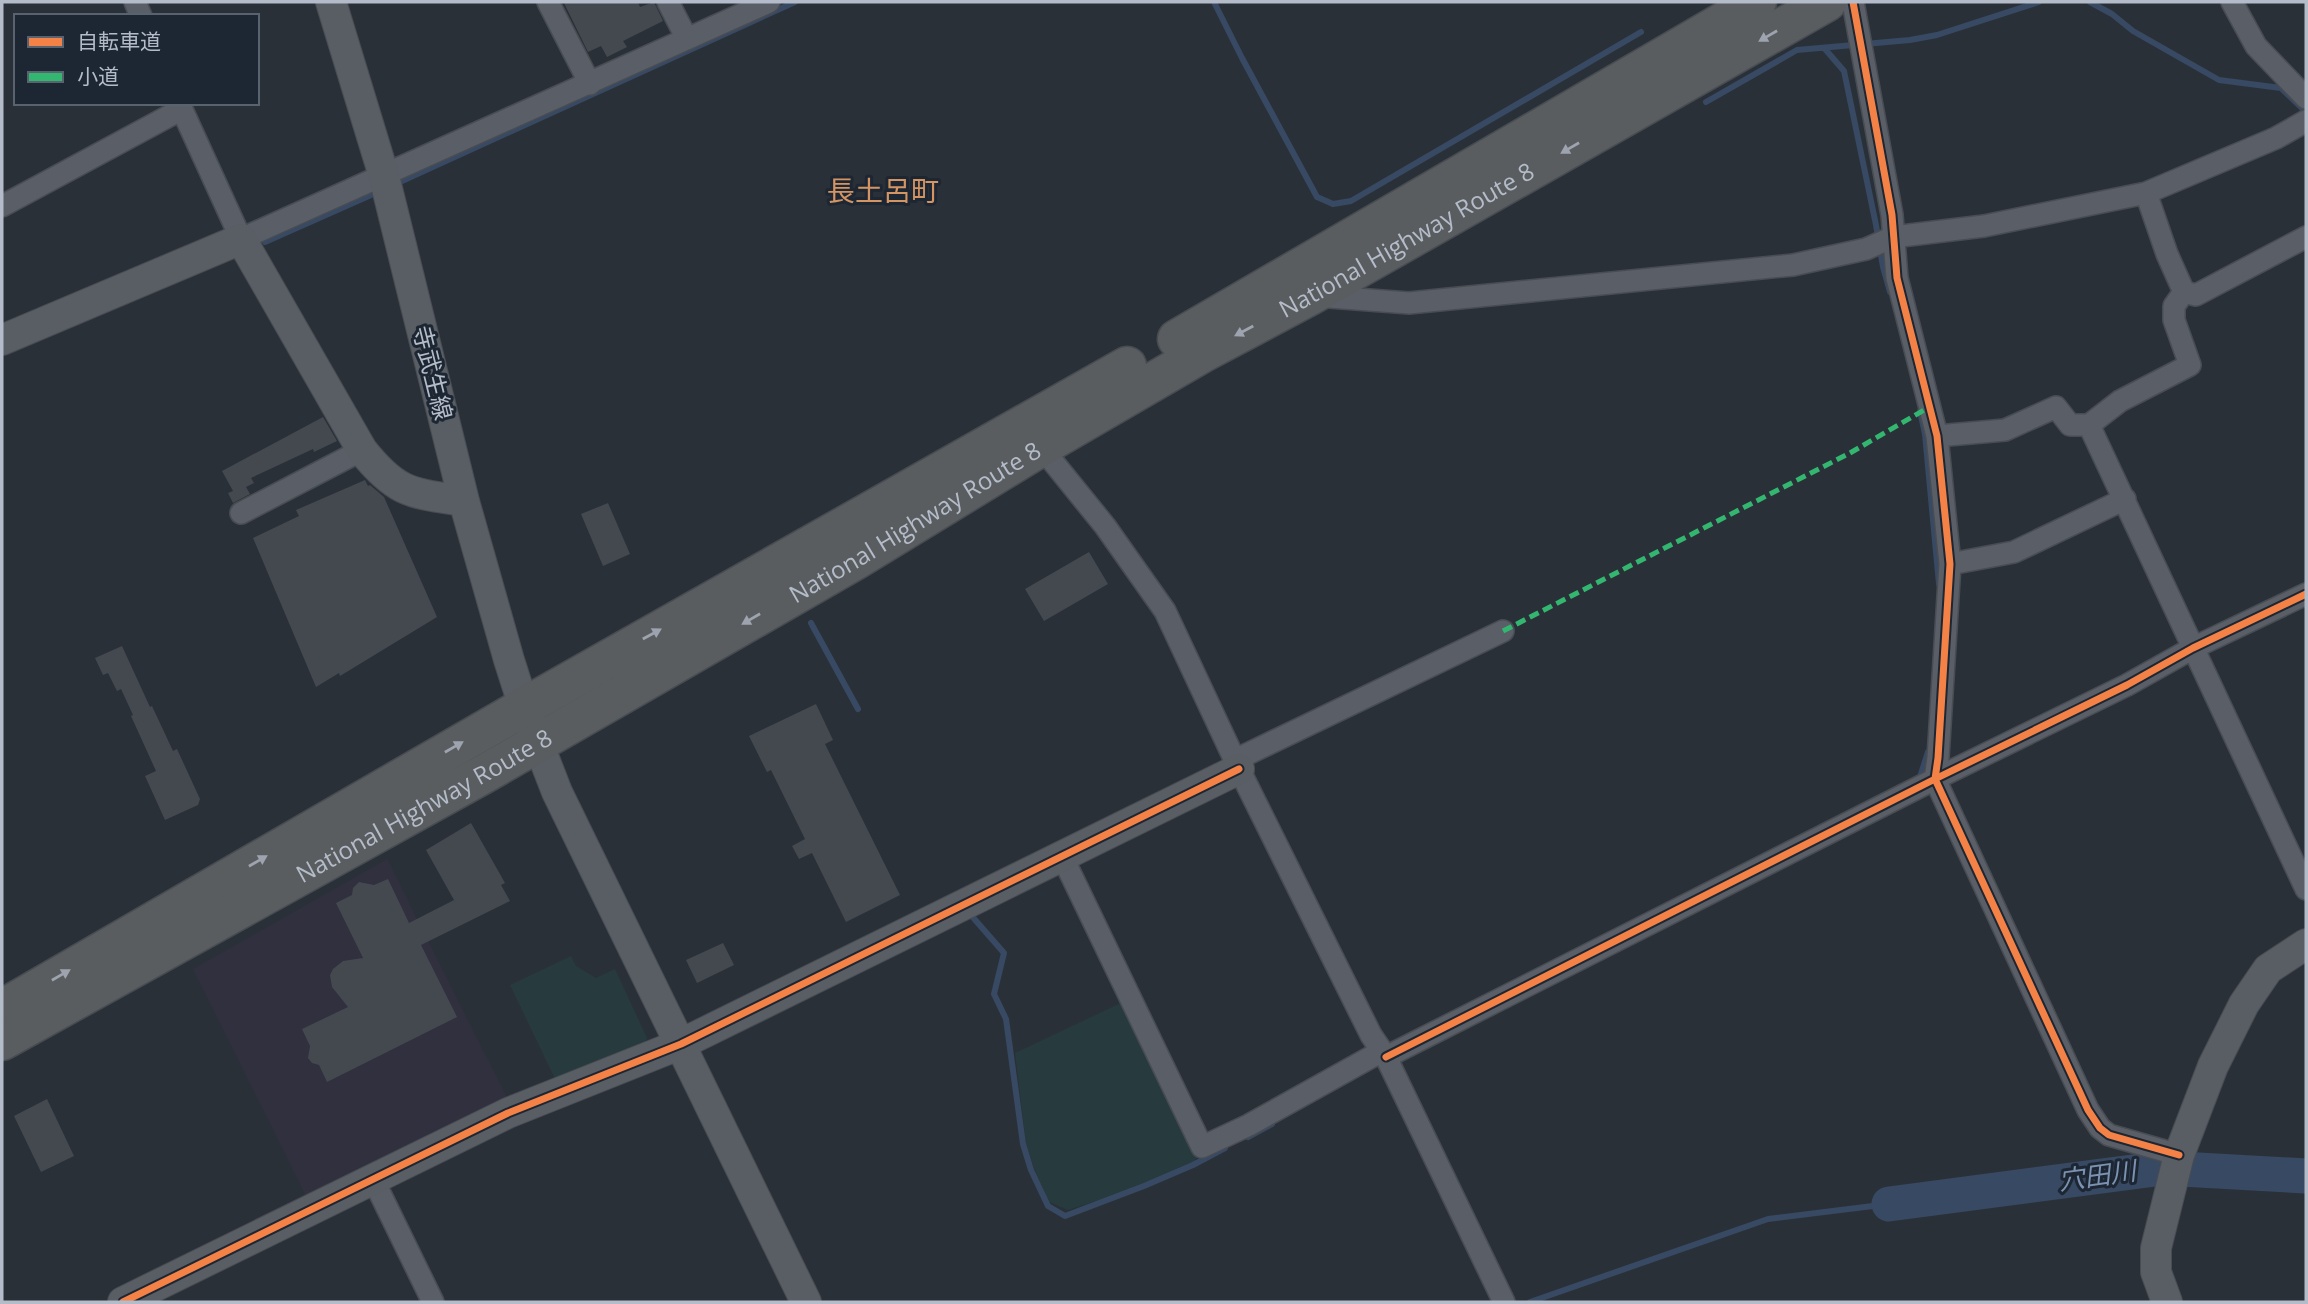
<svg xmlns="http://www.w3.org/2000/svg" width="2308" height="1304" font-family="'Open Sans','Noto Sans JP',sans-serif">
<rect width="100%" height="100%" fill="#2a3038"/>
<path fill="#31303e" d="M387 859 508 1100 307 1198 193 969Z"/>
<path fill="#273a3e" d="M571 956 576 966 596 978 615 969 647 1038 645 1044 556 1081 510 985Z
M1125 1001 1198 1157 1192 1163 1128 1191 1068 1210 1049 1202 1034 1168 1026 1144 1015 1053Z"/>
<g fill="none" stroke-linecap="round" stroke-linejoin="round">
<path stroke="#384963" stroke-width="6" d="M1214 2 1242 58 1317 197 1333 204 1351 201 1641 32
M2090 2 2112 14 2133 31 2219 80 2281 88 2306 112
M1825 49 1844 71 1876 225 1883 267 1890 292
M1706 102 1797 50 1910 40 1937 35 2039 2
M402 181 795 2
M265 242 371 195
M1920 411 1925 434 1939 584
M811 623 858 709
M1916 779 1920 777 1928 752
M970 914 1004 953 994 994 1006 1019 1023 1144 1031 1170 1048 1206 1065 1216 1144 1186 1193 1165 1225 1148
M1248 1137 1272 1124
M1530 1302 1768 1219 1889 1204"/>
<path stroke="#384963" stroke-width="35" d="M1889 1204 2163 1168 2306 1176"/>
</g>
<path fill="#444950" d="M567 2H638L640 7 654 2 663 21 623 41 627 47 607 57 601 46 588 52 564 3Z
M323 417 337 441 314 452 313 449 251 478 254 483 246 487 250 494 233 503 228 493 233 491 222 471Z
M365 480 368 486 370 485 384 497 437 617 340 676 339 673 316 687 253 538 299 516 296 510Z
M608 503 630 554 603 566 581 514Z
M1089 552 1108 584 1044 621 1025 589Z
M122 646 150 707 152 706 173 751 177 749 200 799 198 805 165 820 145 776 156 771 131 716 133 715 121 689 117 691 108 673 103 675 95 658Z
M816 704 833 740 825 744 900 895 846 922 812 853 799 859 792 846 805 839 771 770 767 772 749 736Z
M471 823 505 883 501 885 510 901 421 945 457 1017 327 1082 319 1065 312 1063 308 1058 310 1046 302 1029 348 1007 332 987 330 975 333 969 343 961 363 958 336 903 352 895 353 888 359 882 374 885 388 879 409 923 454 900 426 850Z
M723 943 734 965 697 983 686 960Z
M47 1099 74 1156 41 1172 14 1116Z"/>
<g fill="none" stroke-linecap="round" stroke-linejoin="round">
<defs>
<path id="street" d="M135 2 141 16
M548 2 590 84
M668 2 687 39
M1853 2 1892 215 1897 278 1937 436 1950 564 1938 758 1935 779 2088 1110 2100 1128 2109 1135 2179 1155
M2232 2 2256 46 2306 98
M179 103 241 239 769 2
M2146 193 2167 254 2184 292 2196 295 2306 237
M2 206 182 109
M1316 296 1409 303 1793 265 1866 249 1893 237 1984 226 2146 193 2276 138 2306 121
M2089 425 2306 889
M1937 436 2005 430 2056 407 2070 425H2089L2120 401 2190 365 2174 320V306L2184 292
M1041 447 1105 526 1165 611 1239 769 1371 1035 1386 1057 1504 1302
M241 513 362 450
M1950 564 2014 552 2125 499
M1235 760 1503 631
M1062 856 1202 1147 1249 1125 1382 1051
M1386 1057 1935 779 2127 685 2193 648 2306 594
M373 1179 433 1302"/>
<path id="secondary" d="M331 2 384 176 464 501 509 660 524 707 557 792 806 1302
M2 340 241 239 362 450C397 494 411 493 464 501
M123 1302 508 1113 681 1044 1239 769
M2167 1302 2156 1272V1248L2179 1155 2213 1066 2244 1004 2268 969 2306 944"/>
<g id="highway">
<path d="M1177 339 1757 2"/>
<path d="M2 1009 524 707 1127 366"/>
<path id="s1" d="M2 1041 484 774 856 560 1041 447 1201 354 1310 296 1827 2"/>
</g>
</defs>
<use href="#street" stroke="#484c53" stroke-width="24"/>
<use href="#secondary" stroke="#484c53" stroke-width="32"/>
<use href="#highway" stroke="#474c53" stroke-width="41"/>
<use href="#street" stroke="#5a5e66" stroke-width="21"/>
<use href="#secondary" stroke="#595d64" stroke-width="30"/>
<use href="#highway" stroke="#5a5d60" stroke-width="38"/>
<path stroke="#33b770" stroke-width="5" stroke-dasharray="10 5" stroke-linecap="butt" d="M1503 631 1850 453 1931 406"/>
<defs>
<path id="cycleway" d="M1853 2 1892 215 1897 278 1937 436 1950 564 1938 758 1935 779 2088 1110 2100 1128 2109 1135 2179 1155
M1386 1057 1935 779 2127 685 2193 648 2306 594
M123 1302 508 1113 681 1044 1239 769"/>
</defs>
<use href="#cycleway" stroke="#1d2633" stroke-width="11"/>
<use href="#cycleway" stroke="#f48246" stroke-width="7"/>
</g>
<defs><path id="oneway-solid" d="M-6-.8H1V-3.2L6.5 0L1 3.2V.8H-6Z" transform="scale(1.75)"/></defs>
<g fill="#9ea4af">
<use href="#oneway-solid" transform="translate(1768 36) rotate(150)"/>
<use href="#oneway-solid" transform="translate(1570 148) rotate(150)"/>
<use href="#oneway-solid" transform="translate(1244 331) rotate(152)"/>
<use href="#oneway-solid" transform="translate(751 619) rotate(150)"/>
<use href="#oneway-solid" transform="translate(652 634) rotate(-29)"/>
<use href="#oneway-solid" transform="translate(454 747) rotate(-30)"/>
<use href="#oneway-solid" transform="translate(258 861) rotate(-30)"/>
<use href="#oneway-solid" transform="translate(61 975) rotate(-30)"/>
</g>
<g text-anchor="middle" stroke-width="6" stroke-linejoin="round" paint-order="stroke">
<g font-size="24" fill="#b4bcc9" stroke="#1d2633">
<text dy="8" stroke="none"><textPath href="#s1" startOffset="1617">National Highway Route 8</textPath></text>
<text transform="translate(432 373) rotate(76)" y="8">寺武生線</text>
<text dy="8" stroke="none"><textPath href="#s1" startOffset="1050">National Highway Route 8</textPath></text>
<text dy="8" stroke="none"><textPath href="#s1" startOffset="483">National Highway Route 8</textPath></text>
</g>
<g font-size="26" font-style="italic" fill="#7c92b1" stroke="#1d2633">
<text transform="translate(2097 1176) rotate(-8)" y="9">穴田川</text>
</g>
<g font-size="28" fill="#d59563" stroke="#1d2633">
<text x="883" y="201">長土呂町</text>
</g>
</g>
<rect width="2308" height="1304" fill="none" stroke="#b4bcc9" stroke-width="7"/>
<rect x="14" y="14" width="245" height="91" fill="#1d2633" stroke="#59626f" stroke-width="2"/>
<rect x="28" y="37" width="35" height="10" fill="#f48246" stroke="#59626f" stroke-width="2"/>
<text x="77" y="49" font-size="21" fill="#b4bcc9">自転車道</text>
<rect x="28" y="72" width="35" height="10" fill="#33b770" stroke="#59626f" stroke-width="2"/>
<text x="77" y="84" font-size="21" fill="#b4bcc9">小道</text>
</svg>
